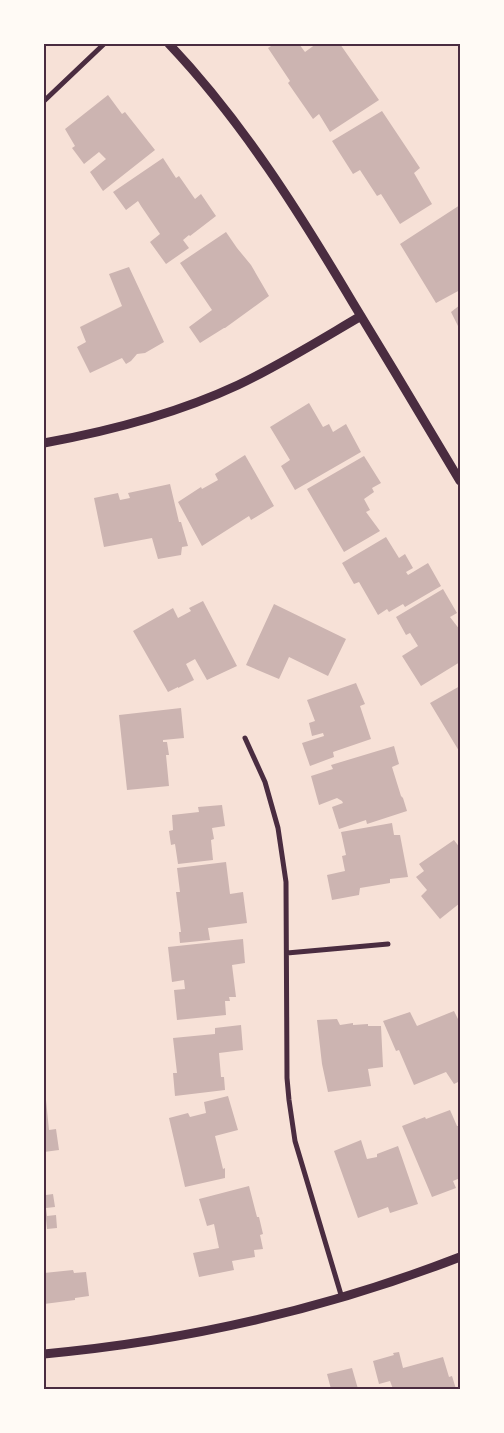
<svg xmlns="http://www.w3.org/2000/svg" width="504" height="1433" font-family="'DM Sans',sans-serif">
<rect width="100%" height="100%" fill="#f7e1d7"/>
<path fill="#ccb4b1" d="M274 44H299L305 52 316 44H340L379 100 330 132 319 114 313 119 288 83 290 81 268 48Z
M108 95 122 114 125 112 155 150 103 191 90 172 106 159 99 152 84 164 72 148 75 146 65 129Z
M382 111 420 168 414 173 432 204 400 224 381 194 377 196 360 170 353 174 332 141Z
M163 158 176 178 179 176 195 199 201 194 216 216 190 236 189 235 183 240 189 248 166 264 150 242 160 234 141 206 138 201 126 210 113 192Z
M460 205V290L436 303 400 244Z
M226 232 237 248 251 265 269 296 225 328H224L200 343 189 327 212 310 180 263Z
M129 267 164 342 145 353 137 354 131 361 126 364 122 358 90 373 77 347 86 342 80 327 122 306 109 274Z
M460 305V330L451 312Z
M309 403 323 427 329 424 333 432 346 424 361 452 295 490 281 466 290 460 270 427Z
M245 455 274 506 251 520 249 516 202 546 178 502 201 487 202 489 218 480 215 474Z
M364 456 381 483 372 488 374 492 364 499 370 510 366 512 380 531 344 552 307 489Z
M170 484 179 522H181L188 546 182 547 181 555 158 559 152 538 104 547 94 498 118 493 120 500 130 498 128 493Z
M386 537 399 558 405 554 413 568 406 572 408 575 428 563 441 586 405 607 403 604 389 612 387 609 378 615 359 582 354 584 342 563Z
M443 589 457 613 450 617 460 630V662L421 686 402 656 418 646 410 633 406 635 396 617Z
M203 601 237 666 207 680 195 659 186 664 194 680 178 688V687L168 692 133 631 173 608 178 618 191 611 189 608Z
M274 604 346 639 328 676 289 657 279 679 246 665Z
M356 683 365 704 360 706 371 739 333 752 334 757 310 766 302 743 324 736 323 733 312 736 309 723 315 721 307 700Z
M460 686V750L459 751 430 703Z
M181 708 184 738 163 740V742H167L169 755H166L169 786 127 790 119 715Z
M394 746 399 764 392 767 401 796 403 798 407 811 367 824 366 820 339 829 332 807 343 803 342 801 337 798 319 805 311 776 333 769 331 765Z
M222 805 225 826 212 828 214 839 211 840 213 860 178 864 175 844 171 845 169 831 173 830 172 815 199 812 198 807Z
M392 823 394 835H400L408 877 390 879V883L360 888 359 895 332 900 327 875 345 871 342 856 346 855 341 832Z
M454 840 460 848V903L440 919 421 896 427 890 416 877 424 871 419 864Z
M226 862 230 894 243 892 247 923 208 928 210 940 180 943 179 932H181L176 892H180L177 868Z
M243 939 245 963 232 965 236 997H229L230 1001H225L226 1015 177 1020 174 990 185 989 184 980 172 982 168 947Z
M454 1011 460 1023V1081L454 1084 446 1072 414 1085 399 1050 396 1051 383 1021 410 1012 417 1026Z
M337 1019 340 1025 353 1023V1025L368 1024V1026H381L383 1067 368 1069 371 1086 328 1092 322 1064 317 1020Z
M241 1025 243 1050 219 1053 221 1077H224L225 1090 175 1096 173 1073H177L173 1038 215 1034V1028Z
M228 1096 238 1130 215 1136 223 1169 225 1168V1178L185 1187 169 1118 188 1113 190 1117 206 1113 204 1102Z
M44 1100H46L49 1130 56 1129 59 1150 44 1152Z
M450 1110 457 1126H460V1178L453 1181 456 1188 432 1197 402 1126 425 1117 426 1119Z
M361 1140 367 1159 377 1157V1154L398 1146 418 1204 390 1213 388 1207 358 1218 334 1151Z
M44 1186H45L46 1195 53 1194 55 1207 46 1208 47 1216 56 1215 57 1228 47 1229 46 1219 44 1220Z
M249 1186 257 1217H259L263 1234 260 1235 263 1249 254 1250 255 1257 232 1261 234 1270 199 1277 193 1253 219 1248 214 1224 207 1226 199 1199Z
M73 1270 74 1273 86 1272 89 1296 75 1298V1300L44 1304V1273Z
M399 1352 403 1368 443 1357 449 1377 452 1376 456 1389H393L390 1381 379 1384 373 1361 394 1355 393 1353Z
M352 1368 358 1389H331L327 1374Z"/>
<g fill="none" stroke-linecap="round" stroke-linejoin="round">
<path stroke="#4a2c40" stroke-width="5" d="M44 101 104 44
M245 738 265 782 278 828 286 882 287 1078 289 1100 295 1141 342 1298
M287 953 388 944"/>
<path stroke="#4a2c40" stroke-width="9" d="M169 44C242 121 299 212 353 303 389 362 425 422 460 481
M44 443C110 431 176 414 238 385 280 365 320 340 361 316
M44 1354C187 1341 326 1309 460 1257"/>
</g>
<rect width="504" height="1433" fill="none" stroke="#fffaf5" stroke-width="90"/>
<rect x="45" y="45" width="414" height="1343" fill="none" stroke="#4a2c40" stroke-width="2"/>
</svg>
